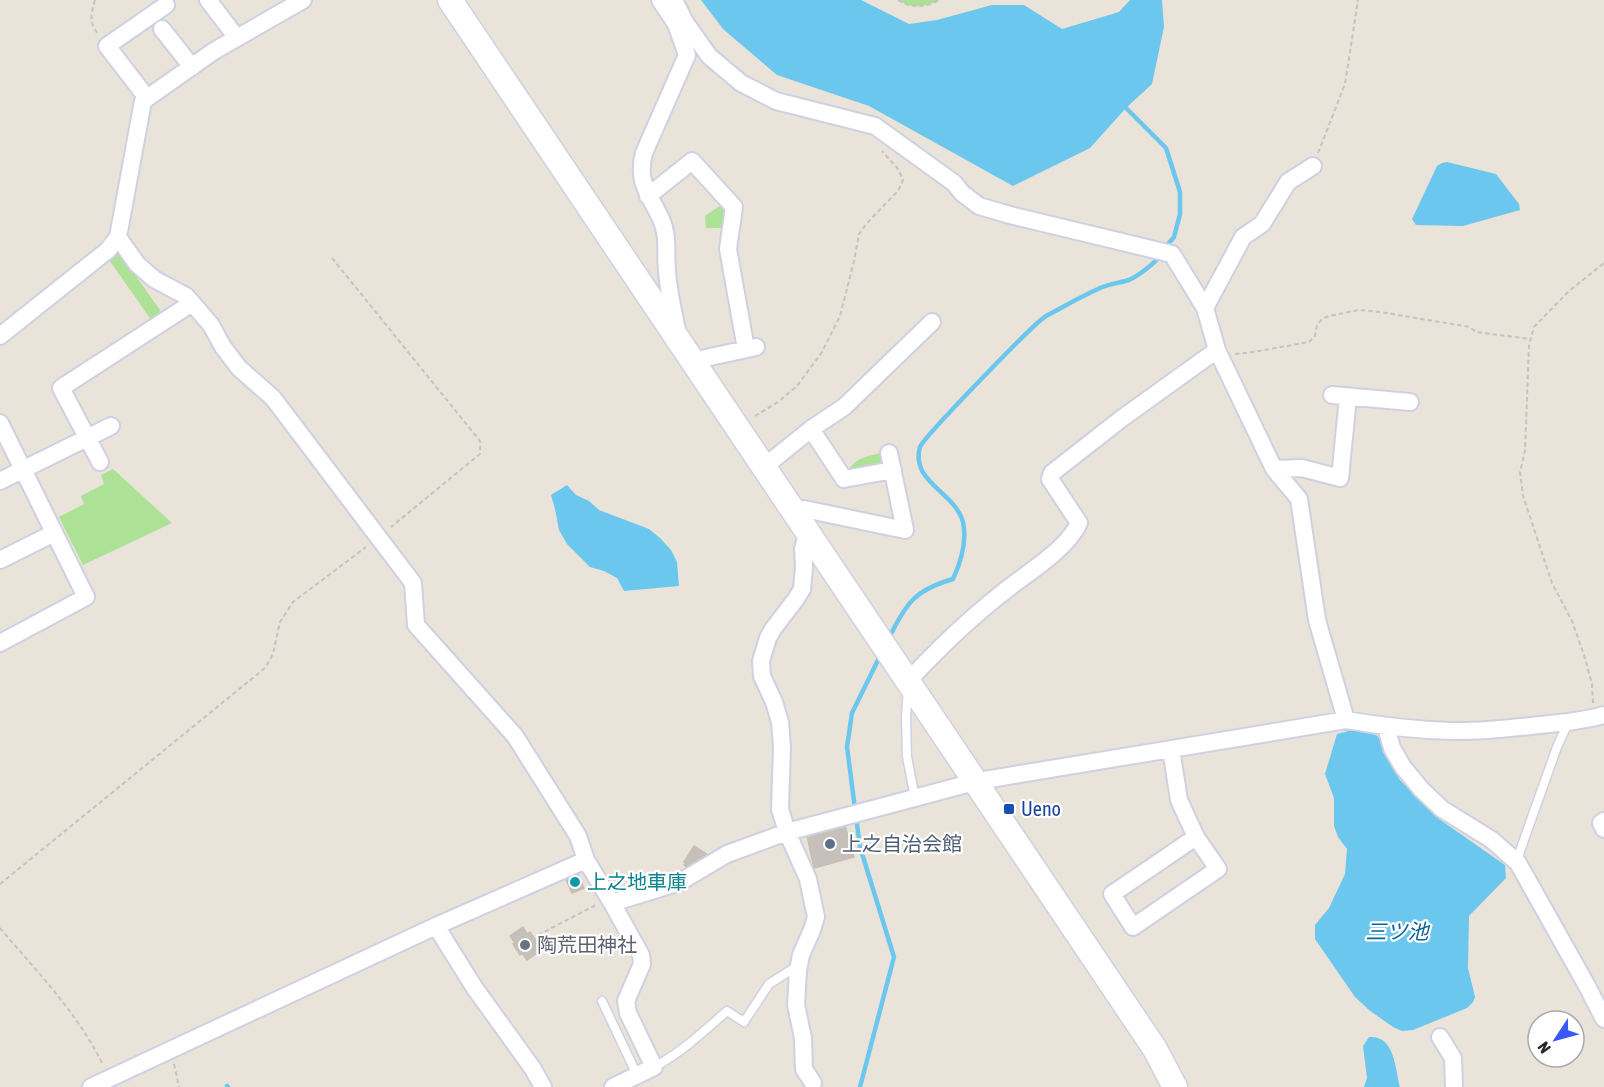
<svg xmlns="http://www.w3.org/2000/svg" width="1604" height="1087" font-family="'Asap Condensed','Noto Sans JP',sans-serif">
<rect width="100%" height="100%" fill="#eae3d9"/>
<path fill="#ade195" d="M898 0H940C925 7 912 9 898 0Z
M721 205 727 213 725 228H706L705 216Z
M113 251H118L160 310 159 316 152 321 107 257Z
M881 453 882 461 878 466 848 470C858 457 865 457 881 453Z
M113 469 172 523 83 565 59 517 84 504 81 496 104 484 101 475Z"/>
<path fill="#6bc7ed" d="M701 0H861L909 24 937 20 992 5H1024L1062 29 1119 12 1130 0H1162L1164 27 1152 84 1126 108 1090 148 1013 186 869 106 777 75 723 29Z
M1447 162 1496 174 1519 204 1520 210 1463 226 1416 225 1412 219 1437 166 1442 163Z
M567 485 576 495 589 501 599 510 649 529 660 538 671 550 677 562 679 586 624 591 617 578 604 571 590 567 567 544 559 530 555 509 551 495Z
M1352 730 1376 735 1384 742 1399 779 1439 819 1505 865 1506 878 1469 916 1468 968 1475 997 1473 1002 1467 1008 1413 1030 1402 1031 1393 1027 1369 1010 1355 997 1315 939V925L1329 908 1345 874 1347 849 1338 837 1334 826V798L1325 774 1337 734Z
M1369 1037C1395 1035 1395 1068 1400 1087H1364L1367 1078 1363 1046Z"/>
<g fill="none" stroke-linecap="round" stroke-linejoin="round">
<path stroke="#6bc7ed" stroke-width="4.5" d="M1126 108 1166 148 1180 192V214L1174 237 1165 248
M889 638C906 603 915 590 953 579 961 562 967 541 963 522 955 492 910 482 920 447 923 438 1034 323 1046 316 1063 307 1080 297 1098 289 1108 284 1119 283 1129 280 1138 276 1155 263 1161 255
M227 1086 228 1087
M860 1087 894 957 860 847 847 747 852 713 881 654"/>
</g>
<path fill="#c5c0b9" stroke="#c5bfb3" stroke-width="1.5" d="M845 826 854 857 814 868 807 836Z
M694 846 708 855 703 862 699 860 694 868 691 870 684 865 686 863 684 862Z
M577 872 584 888 572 893 565 877Z
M523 927 527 934 530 932 537 942 535 944 540 951 527 960 522 953 520 955 513 944 515 943 510 936Z"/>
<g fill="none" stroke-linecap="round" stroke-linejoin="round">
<defs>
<path id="lane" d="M908 688 906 716 907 757 915 798
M1518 863 1520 851 1557 747 1568 723
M602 1001 637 1075
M654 1067C681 1053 704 1031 727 1011L744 1022 769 984 799 965"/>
<path id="street" d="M208 0 237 38
M660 0 676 24 687 55 644 153C636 182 650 195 661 219 669 236 665 252 667 270 668 290 673 310 677 330
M675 2 685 22 709 56 741 83 776 101 875 126 954 183 962 193 979 206 1010 215 1172 254 1205 308 1217 350 1274 469 1299 499 1317 620 1346 720
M162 29 192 67
M147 98 107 46 166 5
M648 196 692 161 734 207 728 249 746 349
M118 237 143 101 214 51 303 0
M1205 308 1243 237 1262 224 1288 182 1313 166
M0 336 108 250 118 237 137 264 154 279 186 296 211 325 223 347 239 368 273 398 413 583 416 625 515 736 578 836 586 860
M692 361 756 347
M1332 395 1410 402
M0 423 86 597 0 643
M811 429 844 479 893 470
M100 462 61 388 192 303
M764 467 811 429 844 407 932 322
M1274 469 1302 468 1340 478 1348 397
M0 481 111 426
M797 514 804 509 905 530 889 453
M808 530 803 549 804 567 802 589 796 599 773 629 768 638 761 661 762 676 774 702 780 722 782 747 780 809 787 832 808 879 816 917 812 930 801 955 798 970 796 1005 803 1038 804 1069 813 1083
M0 560 54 533
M909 680C938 649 968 620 1001 594 1025 574 1066 551 1079 523L1050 479 1052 473 1121 419 1217 350
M1386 727 1392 748 1403 767 1421 789 1442 809 1492 840 1518 863 1587 986 1604 1019
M1171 749 1179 800 1196 837 1218 869 1133 927 1112 894 1196 837
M1604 821 1601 823 1604 829
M612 903 641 955 642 964 626 1001 628 1013 654 1067 613 1087
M436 926 474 987 533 1069 543 1087
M1440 1037 1453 1058 1454 1087
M91 1087 436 926 586 860 612 903 680 882 727 854 787 832 978 781 1346 720C1381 726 1416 730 1452 731 1481 732 1511 728 1540 725 1561 723 1583 721 1604 715"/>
<path id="secondary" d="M450 0C685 350 923 698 1155 1049L1175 1087"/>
</defs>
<use href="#lane" stroke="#ced1e1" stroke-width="11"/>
<use href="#street" stroke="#ced1e1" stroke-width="20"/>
<use href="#secondary" stroke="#ced1e1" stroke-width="27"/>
<path stroke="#c3c3c3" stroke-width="2" stroke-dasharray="4.5 3" stroke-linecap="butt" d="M95 0C91 13 89 23 98 34
M898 0C912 9 925 7 940 0
M1318 153 1345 84 1358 0
M332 258 480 441V454L391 527
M1235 354 1253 352 1309 342 1315 336 1317 325 1322 319 1329 316 1359 310 1380 312 1470 327 1476 332 1530 339
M755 416 778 402 797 386 822 352 840 316 854 261 859 234 867 223 898 191 903 180 898 169 882 151
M1593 703 1592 684 1584 655 1572 621 1552 583 1523 496 1520 472 1525 451 1529 345 1534 327 1568 292 1604 263
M0 884 265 668 273 654 280 622 293 602 366 547
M0 928C37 972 78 1013 103 1065
M538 935 596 905
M174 1064 179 1087"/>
<use href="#lane" stroke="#fff" stroke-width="8"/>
<use href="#street" stroke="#fff" stroke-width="16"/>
<use href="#secondary" stroke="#fff" stroke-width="24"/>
</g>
<rect fill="#1a4fb4" stroke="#fff" stroke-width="2" x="1003" y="803" width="12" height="12" rx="3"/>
<circle fill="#5c6f8a" stroke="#fff" stroke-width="2" cx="830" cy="844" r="6"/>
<circle fill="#0f9aa8" stroke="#fff" stroke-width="2" cx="575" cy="882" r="6"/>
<circle fill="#6b7280" stroke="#fff" stroke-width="2" cx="525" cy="945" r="6"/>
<g text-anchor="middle" stroke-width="4.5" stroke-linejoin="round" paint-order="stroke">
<g font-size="20" fill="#164399" stroke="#fff" text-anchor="start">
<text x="1021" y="816">Ueno</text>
</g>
<g font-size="20" fill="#4e5e75" stroke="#fff" text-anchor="start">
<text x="842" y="851">上之自治会館</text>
</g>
<g font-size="20" fill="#0d838f" stroke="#fff" text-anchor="start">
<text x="587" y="889">上之地車庫</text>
</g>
<g font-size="20" fill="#5b616d" stroke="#fff" text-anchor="start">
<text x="537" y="952">陶荒田神社</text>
</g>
<g font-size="21" font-style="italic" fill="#0e6395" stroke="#fff">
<text x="1397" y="939">三ツ池</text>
</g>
</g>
<g transform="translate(1556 1039) rotate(234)"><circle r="28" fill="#ffffff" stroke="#a9a9a9" stroke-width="1.5"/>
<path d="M0-4.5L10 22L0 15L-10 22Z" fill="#3858f7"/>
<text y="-9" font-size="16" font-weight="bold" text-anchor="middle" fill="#272727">N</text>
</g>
</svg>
